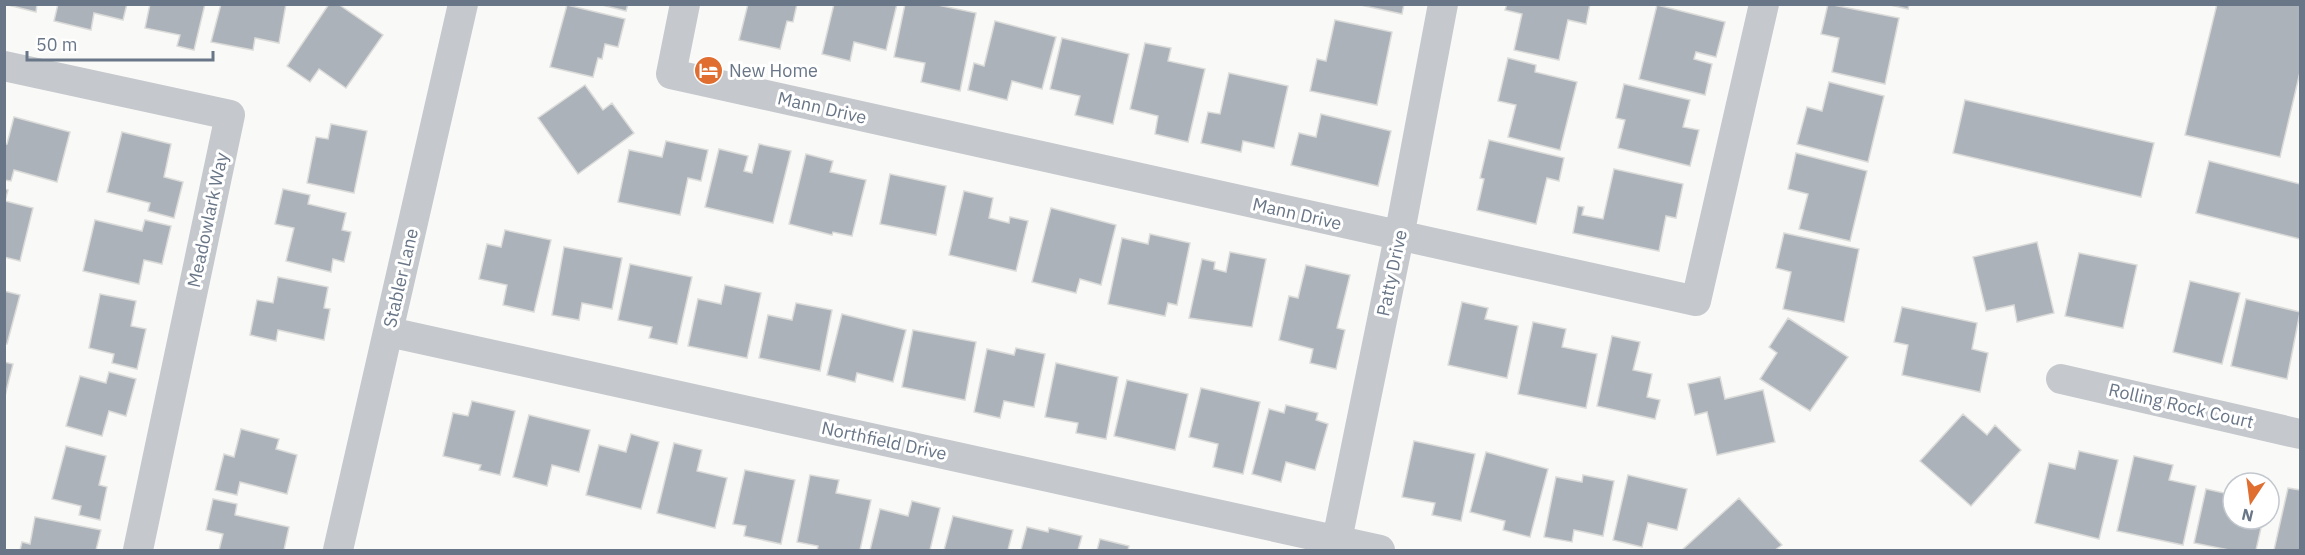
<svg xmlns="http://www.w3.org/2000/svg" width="2305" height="555" font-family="'IBM Plex Sans',sans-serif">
<rect width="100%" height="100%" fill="#f9f9f7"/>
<path fill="#acb2b9" stroke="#dbdbd9" stroke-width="1.5" d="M4 4H37L36 12Z
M58 4H127L123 20 94 13 91 30 54 21Z
M150 4H205L194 50 177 46 180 35 145 28Z
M221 4H286L279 43 255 38 253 50 211 42Z
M329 4H338L383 35 346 88 319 69 310 82 287 66Z
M598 4H628L626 11Z
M748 4H797L793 22 787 21 780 49 739 40Z
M834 4H897L886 50 854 42 850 61 822 54Z
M905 4H933L976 13 960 91 921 82 925 63 894 57Z
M1356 4H1404L1402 14Z
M1507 4H1590L1586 24 1568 20 1559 60 1514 50 1522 14 1505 10Z
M1828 4 1899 18 1885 84 1832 72 1839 38 1821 34Z
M1886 4H1909L1908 9Z
M2217 4H2300V72L2280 157 2185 135Z
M567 5 625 19 618 47 605 44 602 59 598 58 593 77 550 67Z
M1657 5 1725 22 1716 57 1696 52 1694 59 1712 64 1705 95 1639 79Z
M1335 20 1392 32 1377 105 1310 91 1317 59 1326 61Z
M995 21 1056 37 1042 89 1012 81 1007 100 968 90 974 63 984 66Z
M1062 38 1129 54 1113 124 1075 115 1080 96 1050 89Z
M1145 43 1171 48 1168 61 1205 69 1188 142 1155 134 1158 116 1130 109Z
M1508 58 1536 65 1535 72 1577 82 1560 150 1508 137 1516 105 1498 101Z
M1229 73 1288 86 1274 148 1243 141 1241 152 1201 143 1208 112 1220 114Z
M1829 82 1884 96 1868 162 1797 144 1807 107 1822 111Z
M1624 84 1690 100 1683 127 1699 130 1690 166 1618 148 1625 120 1616 118Z
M585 85 603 110 612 103 634 133 578 174 538 118Z
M1965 100 2154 143 2141 197 1953 153Z
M1321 114 1391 131 1378 186 1291 165 1299 133 1316 137Z
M14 117 70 132 57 182 14 170 11 181 4 180V144H7Z
M331 124 367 131 354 193 307 183 316 137 328 139Z
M122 132 171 144 164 177 183 182 174 218 148 211 150 203 107 192Z
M1489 140 1564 158 1559 181 1547 178 1536 224 1477 210 1484 179 1480 178Z
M666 141 708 150 701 181 688 178 680 215 618 202 629 150 662 157Z
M759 144 791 151 773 223 705 207 719 149 748 156 744 171 752 173Z
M1796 153 1867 171 1850 241 1799 229 1808 194 1788 189Z
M806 154 833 161 830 172 866 180 852 236 833 232 832 235 789 224Z
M2209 161 2300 184V239L2196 213Z
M1614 169 1683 184 1676 218 1666 216 1659 251 1573 233 1578 206 1584 207 1582 215 1603 219Z
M890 174 946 186 936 235 880 224Z
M4 189 8 190 5 201 33 208 20 261 4 257Z
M283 189 310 195 308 204 346 213 342 230 351 232 344 262 333 259 331 272 286 261 294 228 275 224Z
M964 191 993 198 989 218 1009 223 1010 217 1028 221 1016 271 949 255Z
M1051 208 1116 225 1101 285 1080 279 1076 293 1032 282Z
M95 220 142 231 145 220 171 226 162 264 144 260 139 284 83 271Z
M505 230 551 240 534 312 503 305 507 285 479 279 487 244 501 247Z
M1784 233 1859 249 1844 322 1783 309 1791 272 1776 268Z
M1150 234 1190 243 1177 305 1168 303 1165 316 1108 304 1122 238 1148 244Z
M2037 242 2054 313 2017 322 2014 305 1986 311 1973 257Z
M564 247 622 258 612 309 582 303 579 320 552 315Z
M1230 252 1266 259 1252 327 1189 318 1202 259 1215 262 1214 269 1226 272Z
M2079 253 2137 265 2123 328 2065 316Z
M630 264 692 277 677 344 649 338 652 327 618 320Z
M1306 265 1350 275 1337 328 1345 330 1336 369 1310 363 1313 349 1279 340 1289 296 1298 298Z
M278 277 328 287 324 308 330 309 324 340 278 330 276 341 250 335 257 300 273 303Z
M2190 281 2240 293 2222 364 2173 352Z
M725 285 761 293 747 358 688 346 698 299 721 304Z
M4 291 20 295 7 344H4Z
M100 294 136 301 131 326 146 329 137 369 112 363 114 354 89 348Z
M2246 299 2300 312 2287 379 2231 366Z
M1462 302 1488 308 1485 319 1518 326 1507 378 1448 365Z
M796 303 832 310 820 371 759 358 768 315 792 320Z
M1902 307 1977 323 1972 349 1988 353 1980 392 1902 375 1908 345 1894 342Z
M842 314 906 330 893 382 857 373 855 382 827 375Z
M1788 318 1848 357 1810 411 1760 379 1777 353 1769 347Z
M1533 322 1566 329 1562 347 1597 354 1586 408 1518 394Z
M913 330 976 342 965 400 902 387Z
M1612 336 1640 342 1633 370 1652 374 1647 397 1660 400 1655 419 1597 406Z
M1016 348 1045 354 1034 407 1004 401 1000 418 974 412 987 349 1014 355Z
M4 362 13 364 4 400Z
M1056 363 1118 377 1106 439 1076 433 1078 423 1045 417Z
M109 372 136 379 126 416 109 411 102 436 66 426 80 376 106 383Z
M1720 377 1725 399 1763 390 1775 442 1717 455 1707 412 1695 415 1688 384Z
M1127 380 1188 394 1175 450 1114 436Z
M1201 388 1260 402 1243 474 1213 467 1218 444 1189 437Z
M472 401 515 411 500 475 479 470 481 465 443 456 453 413 468 416Z
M1286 405 1318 413 1316 420 1328 424 1315 470 1286 462 1281 482 1252 474 1269 409 1284 413Z
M1963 414 1987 435 1995 425 2021 450 1971 506 1920 461Z
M529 415 590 430 579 472 552 465 547 486 513 477Z
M241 429 279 439 276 449 297 455 287 494 240 482 237 495 215 490 224 454 234 457Z
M631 434 659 442 641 509 586 495 599 445 626 452Z
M1414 441 1475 454 1461 521 1432 515 1435 503 1402 497Z
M674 443 702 450 697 471 727 478 715 528 657 513Z
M66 446 106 456 99 485 107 487 100 520 79 515 81 506 52 499Z
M2079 451 2118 460 2099 539 2035 523 2049 463 2075 469Z
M1486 452 1548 469 1530 537 1503 530 1505 521 1470 512Z
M2134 456 2173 465 2169 480 2196 486 2183 545 2117 531Z
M745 470 795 480 781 544 744 536 746 526 733 524Z
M810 475 839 480 836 493 871 500 860 550H817L818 546 797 542Z
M1583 475 1614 481 1603 536 1574 530 1572 542 1544 537 1556 477 1582 482Z
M1628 475 1687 489 1677 530 1648 523 1642 547 1613 540Z
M2241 478 2265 483H2239Z
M2288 488 2300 490V550H2274Z
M2206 489 2233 495V519H2263L2256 550H2229L2194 543Z
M1739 498 1782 545 1775 550H1682Z
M213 499 237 504 235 515 289 527 284 550H219L223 534 206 530Z
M912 501 940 508 930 550H870L880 509 908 516Z
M953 516 1013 530 1008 550H944Z
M35 517 101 530 96 550H20L22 542 30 544Z
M1027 527 1048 532 1049 528 1082 536 1078 550H1021Z
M1100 539 1129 546 1128 550H1097Z"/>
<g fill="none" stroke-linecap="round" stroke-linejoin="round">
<path stroke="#c5c8cc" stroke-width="30" d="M685 4 671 74 1696 301 1764 4
M4 66 230 115 138 550
M389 332 1380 550
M2061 379 2300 434
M1337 540 1399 237 1443 4
M338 550 463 4"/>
</g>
<defs>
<symbol id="hotel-disc" viewBox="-11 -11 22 22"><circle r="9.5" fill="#df6e30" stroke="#fff"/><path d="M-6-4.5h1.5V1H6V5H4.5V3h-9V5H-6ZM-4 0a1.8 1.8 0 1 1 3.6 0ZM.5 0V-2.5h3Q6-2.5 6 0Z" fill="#fff"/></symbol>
</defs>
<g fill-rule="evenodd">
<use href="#hotel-disc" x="692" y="54" width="33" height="33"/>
</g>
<g text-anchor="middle" stroke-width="6" stroke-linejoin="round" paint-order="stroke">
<g font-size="18" fill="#697687" stroke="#fff" text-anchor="start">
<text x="729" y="77">New Home</text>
</g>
<g font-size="18" fill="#697687" stroke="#fff">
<text transform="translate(822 108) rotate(13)" y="6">Mann Drive</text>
<text transform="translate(1297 214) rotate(13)" y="6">Mann Drive</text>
<text transform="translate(208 220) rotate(-78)" y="6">Meadowlark Way</text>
<text transform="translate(1392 273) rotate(-78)" y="6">Patty Drive</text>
<text transform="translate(401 278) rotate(-77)" y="6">Stabler Lane</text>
<text transform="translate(2181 406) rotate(13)" y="6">Rolling Rock Court</text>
<text transform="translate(884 441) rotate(12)" y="6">Northfield Drive</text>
</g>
</g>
<rect width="2305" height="555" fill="none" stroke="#697687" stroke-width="12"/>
<g transform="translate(2251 501) rotate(193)"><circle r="28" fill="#ffffff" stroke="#c3c8cf" stroke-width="1.5"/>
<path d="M0-4.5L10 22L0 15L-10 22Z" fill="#df6e30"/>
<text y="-9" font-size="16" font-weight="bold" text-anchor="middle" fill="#697687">N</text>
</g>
<path d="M27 51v9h186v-9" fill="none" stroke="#697687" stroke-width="3"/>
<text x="36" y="51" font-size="18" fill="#697687" stroke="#ffffff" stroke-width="4.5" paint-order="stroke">50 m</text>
</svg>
